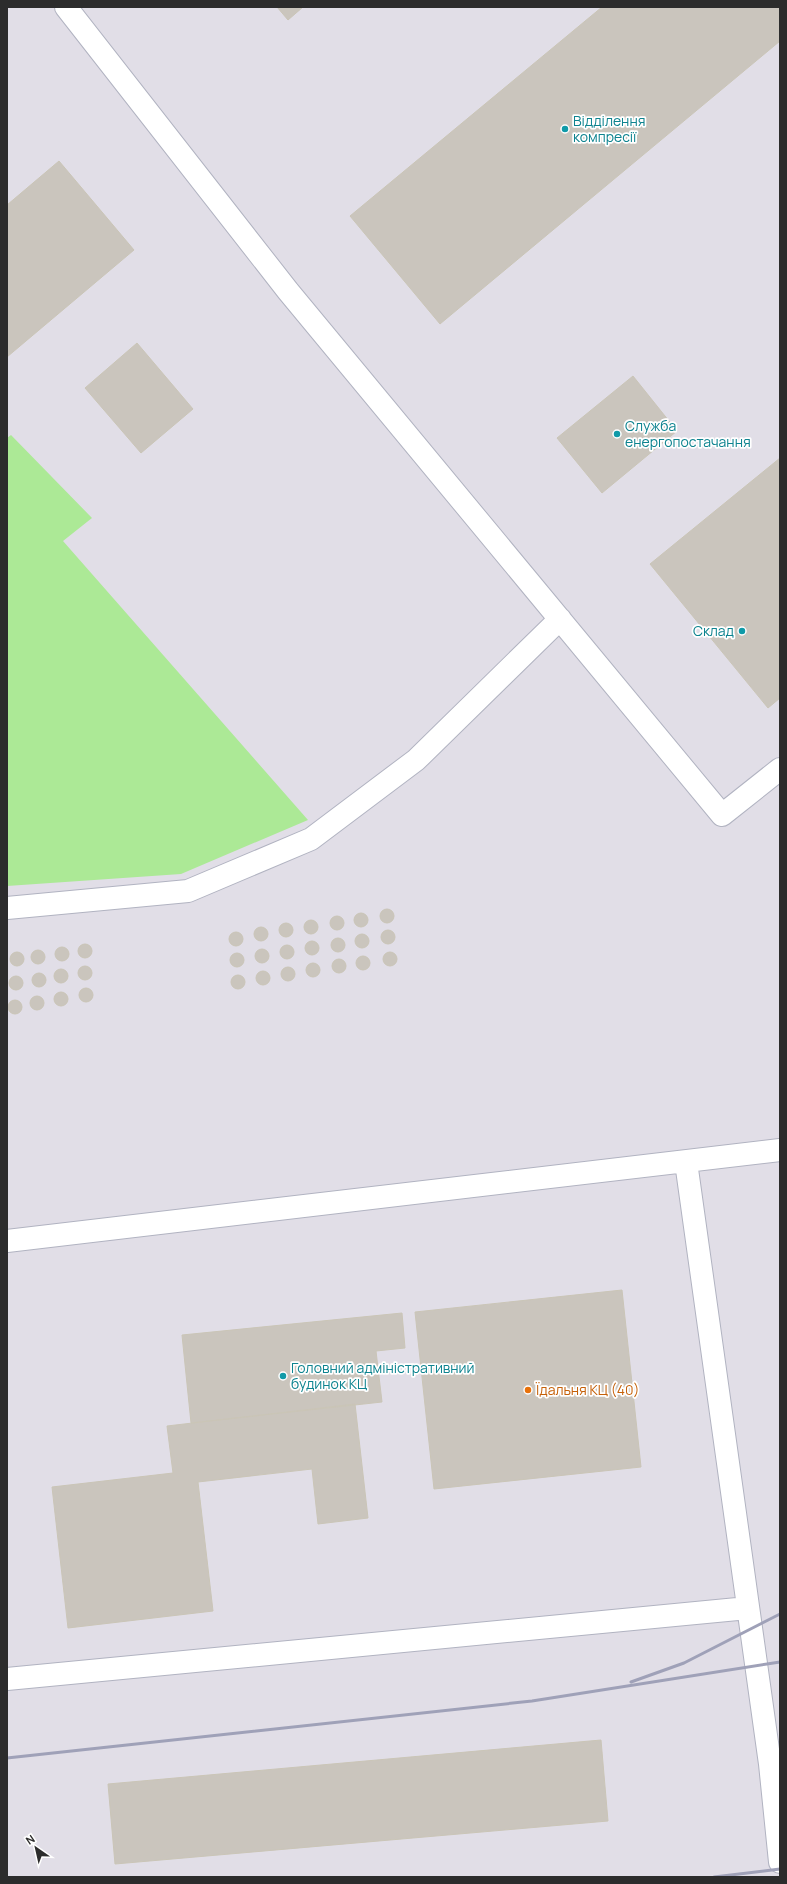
<svg xmlns="http://www.w3.org/2000/svg" width="787" height="1884" font-family="Manrope,sans-serif">
<rect width="100%" height="100%" fill="#efe8dd"/>
<path fill="#e1dee7" d="M7 7H780V1877H7Z"/>
<path fill="#ace996" d="M11 435 92 518 63 541 308 820 181 874 7 886V438Z"/>
<path fill="#cac5bd" stroke="#cac5b7" d="M277 7H303L288 20Z
M602 7H780V41L440 324 350 216Z
M59 161 134 250 7 357V205Z
M137 343 193 409 141 453 85 388Z
M633 376 677 431 602 493 557 438Z
M780 458V698L768 708 650 564Z
M380 916a7 7 0 1 1 14 0a7 7 0 1 1-14 0Z
M354 920a7 7 0 1 1 14 0a7 7 0 1 1-14 0Z
M330 923a7 7 0 1 1 14 0a7 7 0 1 1-14 0Z
M304 927a7 7 0 1 1 14 0a7 7 0 1 1-14 0Z
M279 930a7 7 0 1 1 14 0a7 7 0 1 1-14 0Z
M254 934a7 7 0 1 1 14 0a7 7 0 1 1-14 0Z
M381 937a7 7 0 1 1 14 0a7 7 0 1 1-14 0Z
M229 939a7 7 0 1 1 14 0a7 7 0 1 1-14 0Z
M355 941a7 7 0 1 1 14 0a7 7 0 1 1-14 0Z
M331 945a7 7 0 1 1 14 0a7 7 0 1 1-14 0Z
M305 948a7 7 0 1 1 14 0a7 7 0 1 1-14 0Z
M78 951a7 7 0 1 1 14 0a7 7 0 1 1-14 0Z
M280 952a7 7 0 1 1 14 0a7 7 0 1 1-14 0Z
M55 954a7 7 0 1 1 14 0a7 7 0 1 1-14 0Z
M255 956a7 7 0 1 1 14 0a7 7 0 1 1-14 0Z
M31 957a7 7 0 1 1 14 0a7 7 0 1 1-14 0Z
M10 959a7 7 0 1 1 14 0a7 7 0 1 1-14 0Z
M383 959a7 7 0 1 1 14 0a7 7 0 1 1-14 0Z
M230 960a7 7 0 1 1 14 0a7 7 0 1 1-14 0Z
M356 963a7 7 0 1 1 14 0a7 7 0 1 1-14 0Z
M332 966a7 7 0 1 1 14 0a7 7 0 1 1-14 0Z
M306 970a7 7 0 1 1 14 0a7 7 0 1 1-14 0Z
M78 973a7 7 0 1 1 14 0a7 7 0 1 1-14 0Z
M281 974a7 7 0 1 1 14 0a7 7 0 1 1-14 0Z
M54 976a7 7 0 1 1 14 0a7 7 0 1 1-14 0Z
M256 978a7 7 0 1 1 14 0a7 7 0 1 1-14 0Z
M32 980a7 7 0 1 1 14 0a7 7 0 1 1-14 0Z
M231 982a7 7 0 1 1 14 0a7 7 0 1 1-14 0Z
M9 983a7 7 0 1 1 14 0a7 7 0 1 1-14 0Z
M79 995a7 7 0 1 1 14 0a7 7 0 1 1-14 0Z
M54 999a7 7 0 1 1 14 0a7 7 0 1 1-14 0Z
M30 1003a7 7 0 1 1 14 0a7 7 0 1 1-14 0Z
M8 1007a7 7 0 1 1 14 0a7 7 0 1 1-14 0Z
M622 1290 641 1467 434 1489 415 1312Z
M402 1313 405 1348 376 1351 382 1402 191 1423 182 1335Z
M355 1404 368 1518 318 1524 312 1469 198 1482 213 1611 68 1628 52 1487 173 1473 167 1426Z
M601 1740 608 1821 115 1864 108 1784Z"/>
<g fill="none" stroke-linecap="round" stroke-linejoin="round">
<defs>
<path id="minor" d="M66 7 288 291 722 815 780 769
M7 908 188 891 311 839 416 760 560 619
M686 1162 770 1764 780 1862
M7 1241 780 1150
M7 1679 748 1608"/>
</defs>
<use href="#minor" stroke="#b1b3c1" stroke-width="24"/>
<use href="#minor" stroke="#fff" stroke-width="22"/>
<path stroke="#9fa1b8" stroke-width="3" d="M631 1682 684 1663 780 1614
M7 1758 532 1701 780 1662
M714 1877 780 1869"/>
</g>
<g fill="#0f9aa8" stroke="#fff" stroke-width="1.5">
<circle cx="565" cy="129" r="4"/>
<circle cx="617" cy="434" r="4"/>
<circle cx="742" cy="631" r="4"/>
<circle cx="283" cy="1376" r="4"/>
</g>
<circle fill="#e8710a" stroke="#fff" stroke-width="1.5" cx="528" cy="1390" r="4"/>
<g text-anchor="middle" stroke-width="3.5" stroke-linejoin="round" paint-order="stroke">
<g font-size="14" fill="#0d838f" stroke="#fff" text-anchor="start">
<text x="573" y="126">Відділення<tspan x="573" dy="16">компресії</tspan></text>
<text x="625" y="431">Служба<tspan x="625" dy="16">енергопостачання</tspan></text>
<text x="734" y="636" text-anchor="end">Склад</text>
<text x="291" y="1373">Головний адміністративний<tspan x="291" dy="16">будинок КЦ</tspan></text>
</g>
<g font-size="14" fill="#c56008" stroke="#fff" text-anchor="start">
<text x="536" y="1395">Їдальня КЦ (40)</text>
</g>
</g>
<rect width="787" height="1884" fill="none" stroke="#2c2c2c" stroke-width="16"/>
<g transform="translate(36 1848) rotate(326)" stroke="#ffffff" stroke-width="3" paint-order="stroke">
<path d="M0-3L7 15L0 10L-7 15Z" fill="#2c2c2c"/>
<text y="-6" font-size="11" font-weight="bold" text-anchor="middle" fill="#2c2c2c">N</text>
</g>
</svg>
